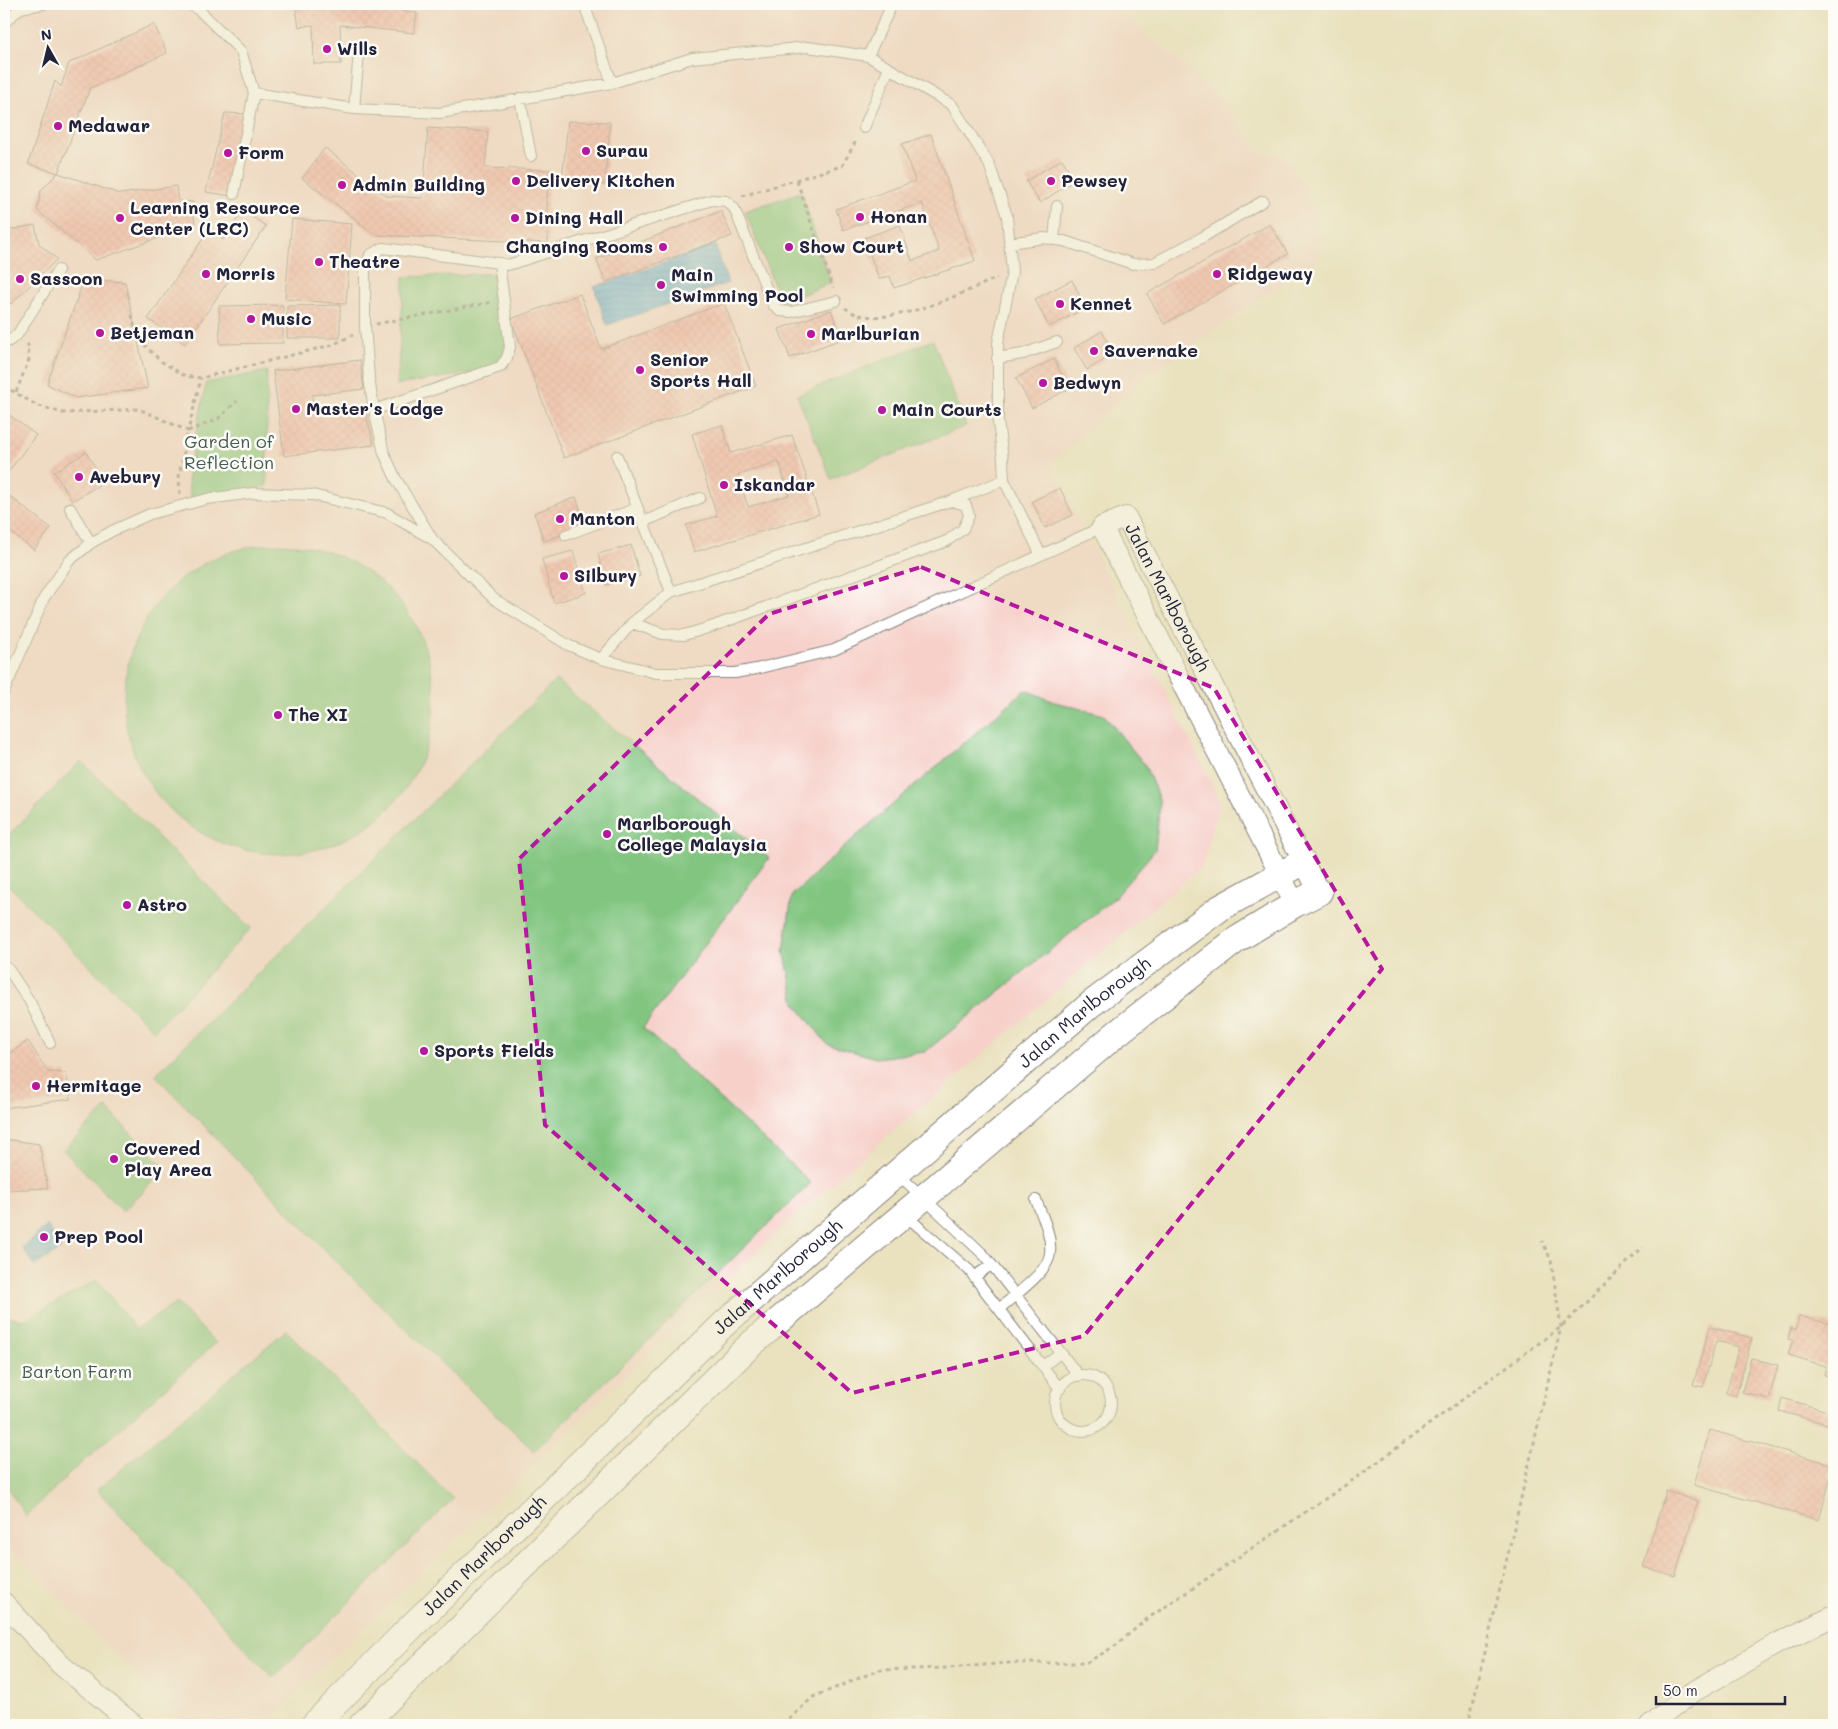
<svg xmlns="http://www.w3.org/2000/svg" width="1838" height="1729" font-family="Mali,sans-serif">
<defs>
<pattern id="water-rules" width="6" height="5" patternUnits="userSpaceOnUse" patternTransform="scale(1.25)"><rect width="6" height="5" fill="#61a9d8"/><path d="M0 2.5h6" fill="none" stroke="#5089b0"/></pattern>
<pattern id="building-cross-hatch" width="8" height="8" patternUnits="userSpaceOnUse" patternTransform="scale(1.25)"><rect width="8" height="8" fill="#f9a9a2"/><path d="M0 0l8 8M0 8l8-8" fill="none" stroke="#d5918c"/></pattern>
</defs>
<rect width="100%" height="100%" fill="#fdfcf7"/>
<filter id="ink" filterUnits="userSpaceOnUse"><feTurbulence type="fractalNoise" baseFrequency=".02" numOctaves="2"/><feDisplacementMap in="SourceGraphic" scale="10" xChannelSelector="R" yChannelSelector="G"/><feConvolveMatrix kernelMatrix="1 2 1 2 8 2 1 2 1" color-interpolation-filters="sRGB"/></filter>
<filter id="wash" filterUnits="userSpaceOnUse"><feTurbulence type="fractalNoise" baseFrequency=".0096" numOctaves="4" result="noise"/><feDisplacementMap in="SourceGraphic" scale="20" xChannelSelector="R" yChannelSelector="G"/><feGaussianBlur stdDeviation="1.12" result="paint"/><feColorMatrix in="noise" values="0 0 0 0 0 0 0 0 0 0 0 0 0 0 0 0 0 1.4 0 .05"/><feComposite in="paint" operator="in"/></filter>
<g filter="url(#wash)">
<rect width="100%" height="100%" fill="#eae1be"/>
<path fill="#f7d0ca" d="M4 4H1112L1222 99 1261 153 1286 156 1318 213 1321 258 1149 375 1051 463 1220 801 1202 866 784 1225 267 1721 186 1725 4 1542Z"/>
<path fill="#81c580" stroke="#52745e" d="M801 192 831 283 781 303 745 211Z
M500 273 508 367 397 385 404 277Z
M933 340 966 426 831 479 797 395Z
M267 371V486L190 498 188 475 206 383Z
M124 699a155 155 0 1 1 310 0a155 155 0 1 1-310 0Z
M556 680 769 858 643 1028 811 1183 534 1451 348 1274 155 1075Z
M1025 690 1055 702 1104 715 1145 765 1160 802 1155 850 1114 898 925 1052 876 1058 827 1044 795 1003 784 950 792 895 853 839Z
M81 761 251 928 154 1031 4 881V840Z
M106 1108 166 1169 123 1211 63 1150Z
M97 1280 136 1329 177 1303 216 1343 77 1467 26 1516 4 1483V1316L24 1320Z
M286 1330 453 1499 273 1678 97 1490Z"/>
<path fill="url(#water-rules)" stroke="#42668a" d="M715 245 728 283 607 325 594 287Z
M47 1225 61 1249 34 1266 22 1248Z"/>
<g id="blocks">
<path fill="url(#building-cross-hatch)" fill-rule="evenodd" d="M295 4H339L362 7V4H402L401 11 417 13 414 33 340 25 341 64H314L313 25 299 27Z
M154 24 167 53 90 88 58 173 28 164 55 81 61 87 69 63Z
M225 113 248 114 232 196 206 192Z
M568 121 610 122 605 185 562 180Z
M428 128 488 132 485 168 550 170 547 197 548 243 376 235 302 178 325 148 387 196 423 198Z
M931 134 975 261 894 288 890 276 879 279 864 238 900 225 912 261 939 251 922 203 843 230 836 209 915 181 902 144Z
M1062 159 1075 180 1040 203 1026 181Z
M58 173 120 194 176 186 178 201 193 202 195 225 96 260 37 210 41 190Z
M243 211 266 226 185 344 148 319 209 230 223 240Z
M721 211 732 236 606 282 596 259Z
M292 219 352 224 346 304 285 299Z
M1270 224 1288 254 1164 324 1147 294Z
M35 225 39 244 57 259 11 304 4 299V231Z
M84 279 125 282 148 388 76 398 47 384Z
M1072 280 1086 308 1049 327 1035 299Z
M580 294 601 349 724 303 756 386 564 458 511 319Z
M283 305V343L220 344 219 306Z
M340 305V338H287V306Z
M831 310 842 339 790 358 779 329Z
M1102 331 1114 354 1087 370 1074 348Z
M1054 359 1069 389 1032 408 1016 378Z
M360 360 364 389 312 395 314 411 364 407 374 445 284 456 273 371Z
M4 411 36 435 5 476 4 475Z
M722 425 731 453 792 435 819 514 694 552 686 525 717 516 692 434ZM779 462 789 495 748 507 738 475Z
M86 452 104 482 72 501 54 472Z
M1060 488 1073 515 1045 528 1032 501Z
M4 492 51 528 34 550 4 527Z
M576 497 586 526 544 541 534 513Z
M631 545 640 576 606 585 598 554Z
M573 551 586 593 554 603 542 559Z
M28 1041 48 1072 66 1073 71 1099 4 1108V1057Z
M4 1139 39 1144 48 1188 4 1190Z
M1799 1316 1834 1325V1353L1831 1363 1834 1364V1377L1824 1375 1826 1366 1788 1355 1793 1340 1788 1339 1791 1328 1796 1330Z
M1710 1327 1752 1338 1736 1396 1726 1393 1739 1347 1716 1341 1703 1387 1693 1385Z
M1751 1358 1778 1365 1769 1399 1742 1392Z
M1782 1398 1834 1413V1426L1779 1411Z
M1710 1430 1834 1465 1819 1520 1694 1485Z
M1666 1491 1698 1501 1675 1576 1643 1567Z"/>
</g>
</g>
<g filter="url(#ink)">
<use href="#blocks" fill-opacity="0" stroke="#86827c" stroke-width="1"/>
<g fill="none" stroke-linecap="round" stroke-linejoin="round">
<defs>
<path id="service" d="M191 4 201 12 241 51 254 93 234 194
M584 4 612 83
M4 23 20 8 43 4
M868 56 892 4
M254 93 354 109 440 113 612 83 692 58 808 47 868 56 952 105 989 164 1007 216 1012 272 998 343V422L1003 459 1004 480 1041 555
M520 98 531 156
M354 109 359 52
M864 128 889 68
M1054 240 1057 206
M1009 243 1044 238 1064 241 1133 264 1154 263 1203 237 1263 201
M836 301 791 312 780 311 773 305 734 208 726 201 712 200 508 265 499 263 383 248 370 255 365 268V326L369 378 374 410 384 453 396 479 433 540 494 599 568 645 601 659 656 673H735L756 669 834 650 1102 527
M4 342 9 341 17 335 58 270
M997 358 1023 354 1057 342
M374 410 500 367 507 358 510 347 499 263
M617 456 671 592
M70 508 91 543
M643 522 700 498
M566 535 637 508
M632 623 663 634 684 635 711 627 947 541 963 529 969 516 966 505 951 501
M601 659 632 623 671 592 951 501 1004 480
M4 692 44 598 69 561 91 543 112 531 150 514 207 499 253 493 313 495 387 513 432 539
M4 966 9 970 30 1002 50 1043
M898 1174 984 1255 1079 1376
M905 1215 969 1270 1060 1389
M974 1277 991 1265
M999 1309C1013 1296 1049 1272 1050 1253 1052 1235 1042 1216 1036 1200
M1043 1366 1060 1353
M1055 1403a28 28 0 1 1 56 0a28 28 0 1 1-56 0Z"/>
<g id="minor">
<path id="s1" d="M1295 904 1102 527 1126 517 1319 892"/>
<path d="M4 1603 61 1665 134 1725"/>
<path d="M1650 1725 1693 1692 1778 1643 1834 1616"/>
</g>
<g id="tertiary">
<path id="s2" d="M314 1725 411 1627 725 1323 1091 1004 1220 908 1303 862"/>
<path d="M362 1725 749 1346 1116 1034 1236 940 1295 904 1319 892"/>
</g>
</defs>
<use href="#service" stroke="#86827c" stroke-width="12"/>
<use href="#minor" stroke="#86827c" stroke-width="22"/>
<use href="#tertiary" stroke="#86827c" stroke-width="28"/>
<path stroke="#86827c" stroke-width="3" stroke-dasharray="4 4" stroke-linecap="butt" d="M797 181 833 288
M742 196 842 166 857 139
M845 308C849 310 854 314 858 315 901 324 959 294 997 278
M132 315 135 329 147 348 162 362 185 376 201 378 332 345 353 335
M376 324 493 302
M4 386 36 405 63 413 139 409 188 431 201 378
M16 392 29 360 28 345 27 344
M180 494 179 476 188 431 218 419 237 401
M783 1725 813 1697 879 1670 948 1668 1009 1663H1086L1115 1646 1147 1619 1356 1478 1561 1327 1643 1247
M1468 1725 1561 1327 1551 1260 1542 1241"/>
<use href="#service" stroke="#fff" stroke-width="10"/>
<use href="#minor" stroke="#fff" stroke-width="20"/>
<use href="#tertiary" stroke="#fff" stroke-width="26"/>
</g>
</g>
<path d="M0 0H1838V1729H0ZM921 567 1214 688 1382 969 1084 1336 852 1393 545 1125 519 859 769 614Z" fill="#eae1be" fill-opacity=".55" fill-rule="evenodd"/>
<path fill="none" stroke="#b5179e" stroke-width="4" stroke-dasharray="10 6" stroke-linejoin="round" d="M921 567 1214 688 1382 969 1084 1336 852 1393 545 1125 519 859 769 614Z"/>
<g fill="#b5179e" stroke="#fdfcf7" stroke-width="2">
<circle cx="327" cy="49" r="5"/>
<circle cx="58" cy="126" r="5"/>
<circle cx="586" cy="151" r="5"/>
<circle cx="228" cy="153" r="5"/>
<circle cx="516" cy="181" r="5"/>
<circle cx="1051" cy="181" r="5"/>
<circle cx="342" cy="185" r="5"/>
<circle cx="860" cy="217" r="5"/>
<circle cx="120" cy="218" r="5"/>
<circle cx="515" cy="218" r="5"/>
<circle cx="663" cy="247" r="5"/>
<circle cx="789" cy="247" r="5"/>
<circle cx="319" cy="262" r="5"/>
<circle cx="206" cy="274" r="5"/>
<circle cx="1217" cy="274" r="5"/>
<circle cx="20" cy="279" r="5"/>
<circle cx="661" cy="285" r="5"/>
<circle cx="1060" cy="304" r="5"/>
<circle cx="251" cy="319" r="5"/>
<circle cx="100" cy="333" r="5"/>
<circle cx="811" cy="334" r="5"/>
<circle cx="1094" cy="351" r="5"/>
<circle cx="640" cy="370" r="5"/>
<circle cx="1043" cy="383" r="5"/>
<circle cx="296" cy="409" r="5"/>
<circle cx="882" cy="410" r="5"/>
<circle cx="79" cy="477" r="5"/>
<circle cx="724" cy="485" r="5"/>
<circle cx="560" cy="519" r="5"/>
<circle cx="564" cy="576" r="5"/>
<circle cx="278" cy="715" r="5"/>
<circle cx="607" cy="834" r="5"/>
<circle cx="127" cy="905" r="5"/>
<circle cx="424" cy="1051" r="5"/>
<circle cx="36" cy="1086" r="5"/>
<circle cx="114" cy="1159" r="5"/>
<circle cx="44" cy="1237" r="5"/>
</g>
<g text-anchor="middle" stroke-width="5" stroke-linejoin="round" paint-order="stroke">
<g font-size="18" font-weight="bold" fill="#22223b" stroke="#fdfcf7" text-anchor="start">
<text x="337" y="55">Wills</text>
<text x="68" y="132">Medawar</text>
<text x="596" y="157">Surau</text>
<text x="238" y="159">Form</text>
<text x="526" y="187">Delivery Kitchen</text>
<text x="1061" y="187">Pewsey</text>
<text x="352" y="191">Admin Building</text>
<text x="130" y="214">Learning Resource<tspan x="130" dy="21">Center (LRC)</tspan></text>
<text x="870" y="223">Honan</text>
<text x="525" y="224">Dining Hall</text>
<text x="653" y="253" text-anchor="end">Changing Rooms</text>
<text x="799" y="253">Show Court</text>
<text x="329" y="268">Theatre</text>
<text x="216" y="280">Morris</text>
<text x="1227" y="280">Ridgeway</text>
<text x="671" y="281">Main<tspan x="671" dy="21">Swimming Pool</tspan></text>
<text x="30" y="285">Sassoon</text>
<text x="1070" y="310">Kennet</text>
<text x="261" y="325">Music</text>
<text x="110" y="339">Betjeman</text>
<text x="821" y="340">Marlburian</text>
<text x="1104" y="357">Savernake</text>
<text x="650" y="366">Senior<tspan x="650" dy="21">Sports Hall</tspan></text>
<text x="1053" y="389">Bedwyn</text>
<text x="306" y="415">Master's Lodge</text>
<text x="892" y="416">Main Courts</text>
<text x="89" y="483">Avebury</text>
<text x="734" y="491">Iskandar</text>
<text x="570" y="525">Manton</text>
<text x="574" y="582">Silbury</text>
<text x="288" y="721">The XI</text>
<text x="617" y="830">Marlborough<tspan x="617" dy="21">College Malaysia</tspan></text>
<text x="137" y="911">Astro</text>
<text x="434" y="1057">Sports Fields</text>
<text x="46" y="1092">Hermitage</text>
<text x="124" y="1155">Covered<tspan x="124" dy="21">Play Area</tspan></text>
<text x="54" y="1243">Prep Pool</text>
</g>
<g font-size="18" fill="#435b53" stroke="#fdfcf7">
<text x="229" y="448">Garden of<tspan x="229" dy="21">Reflection</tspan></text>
<text x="77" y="1378">Barton Farm</text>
</g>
<g font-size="18" fill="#22223b" stroke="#fdfcf7">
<text dy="6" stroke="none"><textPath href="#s1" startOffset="540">Jalan Marlborough</textPath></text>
<text dy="6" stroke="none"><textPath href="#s2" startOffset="1050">Jalan Marlborough</textPath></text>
<text dy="6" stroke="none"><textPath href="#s2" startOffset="645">Jalan Marlborough</textPath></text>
<text dy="6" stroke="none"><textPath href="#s2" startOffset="240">Jalan Marlborough</textPath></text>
</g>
</g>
<rect width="1838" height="1729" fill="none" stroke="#fdfcf7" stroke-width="20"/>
<g transform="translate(48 48) rotate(352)" stroke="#fdfcf7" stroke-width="4" paint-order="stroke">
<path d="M0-4L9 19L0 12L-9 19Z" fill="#22223b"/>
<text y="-8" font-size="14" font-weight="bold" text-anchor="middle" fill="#22223b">N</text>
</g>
<path d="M1656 1696v8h129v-8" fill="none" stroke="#22223b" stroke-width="2.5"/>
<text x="1663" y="1696" font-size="15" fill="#22223b" stroke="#fdfcf7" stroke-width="4" paint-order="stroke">50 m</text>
</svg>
